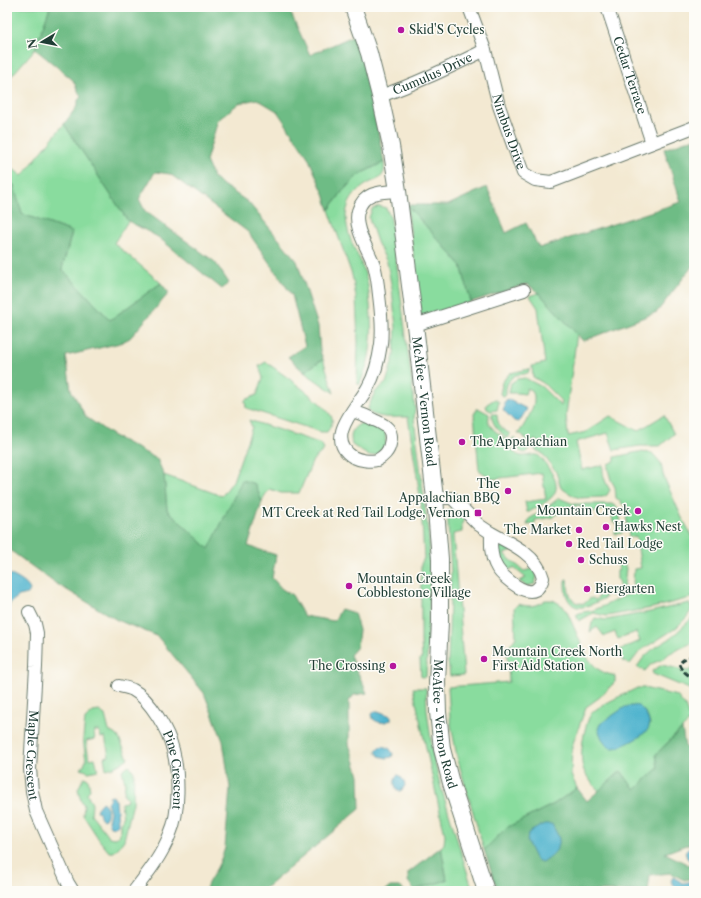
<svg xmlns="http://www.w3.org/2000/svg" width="701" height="898" font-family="'Libre Caslon Text',serif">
<rect width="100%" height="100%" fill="#fdfcf7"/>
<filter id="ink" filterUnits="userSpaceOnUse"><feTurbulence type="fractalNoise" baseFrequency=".025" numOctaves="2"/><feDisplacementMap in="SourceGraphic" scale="8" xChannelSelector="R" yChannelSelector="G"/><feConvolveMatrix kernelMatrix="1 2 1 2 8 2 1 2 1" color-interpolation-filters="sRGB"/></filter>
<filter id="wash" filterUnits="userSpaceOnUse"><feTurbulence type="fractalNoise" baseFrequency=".012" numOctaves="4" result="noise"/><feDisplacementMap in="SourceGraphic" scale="16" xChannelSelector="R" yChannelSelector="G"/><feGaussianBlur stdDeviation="0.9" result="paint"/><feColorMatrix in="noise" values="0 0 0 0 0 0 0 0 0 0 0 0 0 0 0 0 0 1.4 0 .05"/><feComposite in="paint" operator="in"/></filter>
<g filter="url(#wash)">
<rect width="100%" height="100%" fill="#f3e9d2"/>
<path fill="#89dc9e" stroke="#548c69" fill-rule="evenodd" d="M18 7H50L35 49 7 81V8Z
M64 124 128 221 114 243 161 283 110 320 62 269 72 232 22 214 14 185 7 179V164L22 176Z
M384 162C384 166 385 171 383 174 380 179 376 180 371 182 357 189 346 201 346 218 347 229 350 240 355 250 357 254 360 259 361 263 363 269 366 275 367 281 369 289 369 297 370 305 373 333 372 360 359 385L357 383 358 342 356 297 352 275 329 210 342 192 358 175Z
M407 205 461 265 471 302 427 317 421 315Z
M379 206 386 208 391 219 415 408 414 418 429 539 430 591 426 677H421L420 659 422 658 421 641V564L424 558 421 503 408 417C395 417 382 419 370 413L368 408 375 392 386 383 394 356 396 328 392 289 387 262 377 242 369 218 372 209Z
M539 293 577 333 566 415 568 436 586 432 610 416 638 431 664 415 674 434 660 446H640L614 450 608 433 576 442 582 470 603 465C602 474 605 482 610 490L607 495 603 497 580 498 574 496 561 488 556 472 542 453 535 450V447L538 446V442L535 440 531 441C530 461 517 452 511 440L514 437 515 441 522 447 527 440 521 434H518C524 426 536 407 534 396 534 394 532 392 532 390L527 388 525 394 517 393H509L511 383 517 379 525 378 542 387 561 406 562 402 543 383 533 377 532 366 545 363 538 308 530 296Z
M323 359 334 393 304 372Z
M266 362C278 371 328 405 332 418 333 423 330 428 327 432H321L246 408 245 400 257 395 263 378 259 366Z
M529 369V372C524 375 521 374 516 375 509 378 505 387 506 395L503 396 500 394 502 385 501 384 507 376 510 373Z
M495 399 499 402 497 410 491 411 487 409 486 405 487 404Z
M478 408 489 414C489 417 488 421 489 423 493 432 504 436 509 443 512 448 513 453 518 455 525 458 531 454 537 455 542 457 546 465 549 469 567 494 548 501 529 512H527L525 502 546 499 542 473 492 479 479 470 474 414Z
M492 414H497C497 425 501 428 510 434L507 438C500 431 491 425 492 414Z
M249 420 322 444 324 450 313 460 299 493H281L270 489 265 495 262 502 255 484 209 549 167 510 164 475 222 496 233 481 252 427Z
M365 422 385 431 386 445 376 455 369 456 352 445C349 432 353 426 365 422Z
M638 452 652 453 661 463 663 475 682 518 694 539V597L652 608 607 616 593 613 579 621 576 615C581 611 588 612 594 610 607 605 618 599 630 593L633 585 634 569 641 568 636 536 629 537 625 506 616 498 615 487 611 480 608 469V464L615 461V457Z
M559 498 574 504H612L619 509 622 533 615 534V531L618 529C619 525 618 523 613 522L611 509 581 513 580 506 562 508 554 517 535 520V524L527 525 529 519 545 509Z
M452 508 459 511 465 519 462 523V532L453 534 464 675 450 676 448 662 451 571 447 511Z
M500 544 512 549V551L504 554 524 571 532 569 534 570 537 576 535 584 526 586 519 581 526 578 514 568 506 570 499 566 497 546Z
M617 561 623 562 626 568 624 586 621 591 610 596 607 590 610 589 613 591 614 590H618L620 588 619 584 620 582 617 579V571L619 569Z
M566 579H567C569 590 568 606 585 603L589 599 592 598 596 600 602 592 603 591 605 598C592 604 575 616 567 597 565 592 565 586 565 581Z
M545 600H553L563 606 568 614 587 657 596 668 605 673 615 676V682L600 697 586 707 572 746 571 775 577 788 554 804 506 828 484 850 457 757 450 719 448 687 509 682 507 650 516 637 514 608 518 604C529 607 536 607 545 600Z
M689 603 692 609 687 617 676 628 640 651 630 664 623 661 618 651 640 641 636 632 618 639 615 632 604 636 597 627 590 632 592 623 595 618 606 620 650 612Z
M694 616V642L670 653 663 659 651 664 645 671 637 667 644 657 653 649 671 638Z
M662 665 688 671 694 668V691L653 674 652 671Z
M413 688H426L427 710 433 755 440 784 473 891H414V890L447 880 441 847 444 844 445 835Z
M637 688H644L677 696 685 706 690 719 687 724 656 754 658 768 635 790 621 771 599 791C593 784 586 777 583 768 579 756 584 725 591 714 598 705 626 694 637 688ZM632 706C644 706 648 715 650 725L608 746 605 743 598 729Z
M99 711 105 715 109 731 118 736 128 758C121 764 115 767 106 769L104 757 109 756 105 737 101 738 100 732 98 731H95L94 733 95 739 86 741 89 759 95 758 98 770 89 772 81 769 86 761 83 738 85 719 93 712Z
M129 765 134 772 133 803 124 840 119 847 114 852H109L100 841 83 815 84 805 81 801 78 789 84 777 88 779 90 790 87 793 92 804 91 814 109 837 114 838 119 836 120 832V823L123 818 121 803 126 802 127 799 124 794 125 783 122 770Z"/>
<path fill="#6ebc85" stroke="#467c5c" d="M50 7H288L310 55 355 35 367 75 384 162 358 175 342 192 329 210 324 194 308 157 277 111 257 99 239 103 218 120 206 161 214 179 248 202 297 261 318 326 320 351 323 359 304 372 288 357 305 346 292 295 248 232 170 174 155 172 139 199 145 211 215 262 229 283 222 289 158 237 128 221 64 124 78 105V100L81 97 73 80 35 49Z
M694 138V264L657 312 583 341 539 293 527 284 471 302 461 265 407 205H448L487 187 506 233 526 223 539 248 681 202 664 149Z
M7 179 14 185 22 214 72 232 62 269 110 320 161 283 169 293 130 338 120 343 66 356 71 390 86 417 112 435 157 459 164 475 167 510 209 549 242 480 255 484 262 502 248 546 276 555 272 578 282 589 292 595 304 616 334 621 341 609 354 613 359 630 357 647 350 655 367 693 354 695 349 701V744L359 775 360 809 263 890 264 891H206C206 884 211 879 214 873 219 865 222 857 225 848L230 788 223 741 204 693 157 636 117 620 52 581 7 548Z
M682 729 685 746 694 755V787L693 788 694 799V842L665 853 689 865 693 864 694 866V878L684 880 671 873 650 875 648 891H498L484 850 506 828 554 804 577 788 587 801 621 771 635 790 658 768 656 754Z
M441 847 447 880 414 890 408 881V873Z
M390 887H400L405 891H385Z"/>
<path fill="#4fb4ce" stroke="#377881" d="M507 399 527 409 519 422 514 421 503 410 505 406 503 404Z
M7 573C15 577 27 582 30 590L28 594 19 596 10 603 7 613Z
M632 706C634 706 636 705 638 706 644 708 651 722 649 727 648 730 646 732 643 734 639 738 618 749 612 748 604 747 601 736 598 729L600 724 625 707Z
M375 711H378L391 716V720C383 723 380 724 373 719L372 714Z
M384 746 390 749 393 754 392 757 387 758 379 756 376 751 379 747Z
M397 775 400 776 404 781 405 785 403 789 400 791 397 790C394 785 394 780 397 775Z
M112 796 114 797V799L116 800 118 821V824L115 827 110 826 108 821 110 812 107 802 110 799 109 797Z
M102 802C108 805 109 814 105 819L103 820 101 818 98 811H96L97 808Z
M544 824H552C554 829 558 834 559 839 561 849 550 858 542 862L536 860 527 842 528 833Z
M694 846V860L691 862 687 858 685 852 688 848Z
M673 877 683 883 694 881V891H678L671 881Z"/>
</g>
<g filter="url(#ink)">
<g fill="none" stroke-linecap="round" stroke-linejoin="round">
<defs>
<g id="minor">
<path id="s1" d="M469 7 485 50 499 106 523 173 535 180 551 182 694 127"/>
<path id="s2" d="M607 7 652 143"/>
<path id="s3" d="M380 96C416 84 450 67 485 50"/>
<path d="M415 325 524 290"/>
<path d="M352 411C359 413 367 416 374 420 386 425 394 430 390 444 389 451 383 457 377 460 370 462 359 460 353 457 323 438 358 406 368 387 375 375 379 358 381 344 383 328 381 311 379 295 378 285 377 275 374 265 369 250 353 228 358 211 364 191 381 192 398 191"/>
<path d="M435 498H452L479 525 491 533"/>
<path d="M491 533C510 543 537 555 543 578 542 582 539 588 535 590 523 596 499 574 495 564 490 554 491 543 491 533Z"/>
<path id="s4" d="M29 612 35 624 37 633 36 667 30 769 32 791 36 811 68 883 73 891"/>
<path id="s5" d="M119 686C123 687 129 688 133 690 150 699 169 732 173 750 179 774 180 812 170 834 162 855 148 873 134 891"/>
</g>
<g id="major">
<path id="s6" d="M353 7 369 53 380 96 391 146 398 191 415 325 435 498 440 559V622L437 682 438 712 442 749 451 783 486 891"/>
</g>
</defs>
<use href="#minor" stroke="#69796b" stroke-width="14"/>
<use href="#major" stroke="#69796b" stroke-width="18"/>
<use href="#minor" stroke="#fff" stroke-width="12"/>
<use href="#major" stroke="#fff" stroke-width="16"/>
<path stroke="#1f3d34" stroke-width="2.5" stroke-dasharray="6 3" stroke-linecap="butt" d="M694 655C689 657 682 659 679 664 681 671 688 675 694 679"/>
</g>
</g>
<g fill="#b5179e" stroke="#fdfcf7" stroke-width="1.5">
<circle cx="401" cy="30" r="4"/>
<circle cx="462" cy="442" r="4"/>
<circle cx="508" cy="491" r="4"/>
<circle cx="638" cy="511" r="4"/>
<rect x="474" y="509" width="8" height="8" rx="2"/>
<circle cx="606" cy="527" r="4"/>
<circle cx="579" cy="530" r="4"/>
<circle cx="569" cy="544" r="4"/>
<circle cx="581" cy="560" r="4"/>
<circle cx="349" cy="586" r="4"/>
<circle cx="587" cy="589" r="4"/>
<circle cx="484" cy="659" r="4"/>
<circle cx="393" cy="666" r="4"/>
</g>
<g text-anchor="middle" stroke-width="3" stroke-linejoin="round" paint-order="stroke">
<g font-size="12" fill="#1f3d34" stroke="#fdfcf7" text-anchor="start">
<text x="409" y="34">Skid'S Cycles</text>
<text x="470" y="446">The Appalachian</text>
<text x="500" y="488" text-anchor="end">The<tspan x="500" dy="14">Appalachian BBQ</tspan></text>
<text x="630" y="515" text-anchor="end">Mountain Creek</text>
<text x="470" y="517" text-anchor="end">MT Creek at Red Tail Lodge, Vernon</text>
<text x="614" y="531">Hawks Nest</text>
<text x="571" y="534" text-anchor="end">The Market</text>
<text x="577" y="548">Red Tail Lodge</text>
<text x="589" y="564">Schuss</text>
<text x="357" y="583">Mountain Creek<tspan x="357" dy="14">Cobblestone Village</tspan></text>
<text x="595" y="593">Biergarten</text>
<text x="492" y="656">Mountain Creek North<tspan x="492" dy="14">First Aid Station</tspan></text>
<text x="385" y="670" text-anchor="end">The Crossing</text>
</g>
<g font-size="12" fill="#1f3d34" stroke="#fdfcf7">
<text dy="4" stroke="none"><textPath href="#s3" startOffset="57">Cumulus Drive</textPath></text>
<text dy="4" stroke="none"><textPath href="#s2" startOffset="72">Cedar Terrace</textPath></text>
<text dy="4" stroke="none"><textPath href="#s1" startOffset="131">Nimbus Drive</textPath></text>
<text dy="4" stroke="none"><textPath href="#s6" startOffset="402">McAfee - Vernon Road</textPath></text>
<text dy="4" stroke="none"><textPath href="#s6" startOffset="726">McAfee - Vernon Road</textPath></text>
<text dy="4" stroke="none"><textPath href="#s4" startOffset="145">Maple Crescent</textPath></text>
<text dy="4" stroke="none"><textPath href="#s5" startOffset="108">Pine Crescent</textPath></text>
</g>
</g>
<rect width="701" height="898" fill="none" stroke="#fdfcf7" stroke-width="24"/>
<g transform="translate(42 42) rotate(260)" stroke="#fdfcf7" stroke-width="3" paint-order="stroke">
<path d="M0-3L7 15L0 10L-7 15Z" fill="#1f3d34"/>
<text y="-6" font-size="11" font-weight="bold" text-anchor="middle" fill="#1f3d34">N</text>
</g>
</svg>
